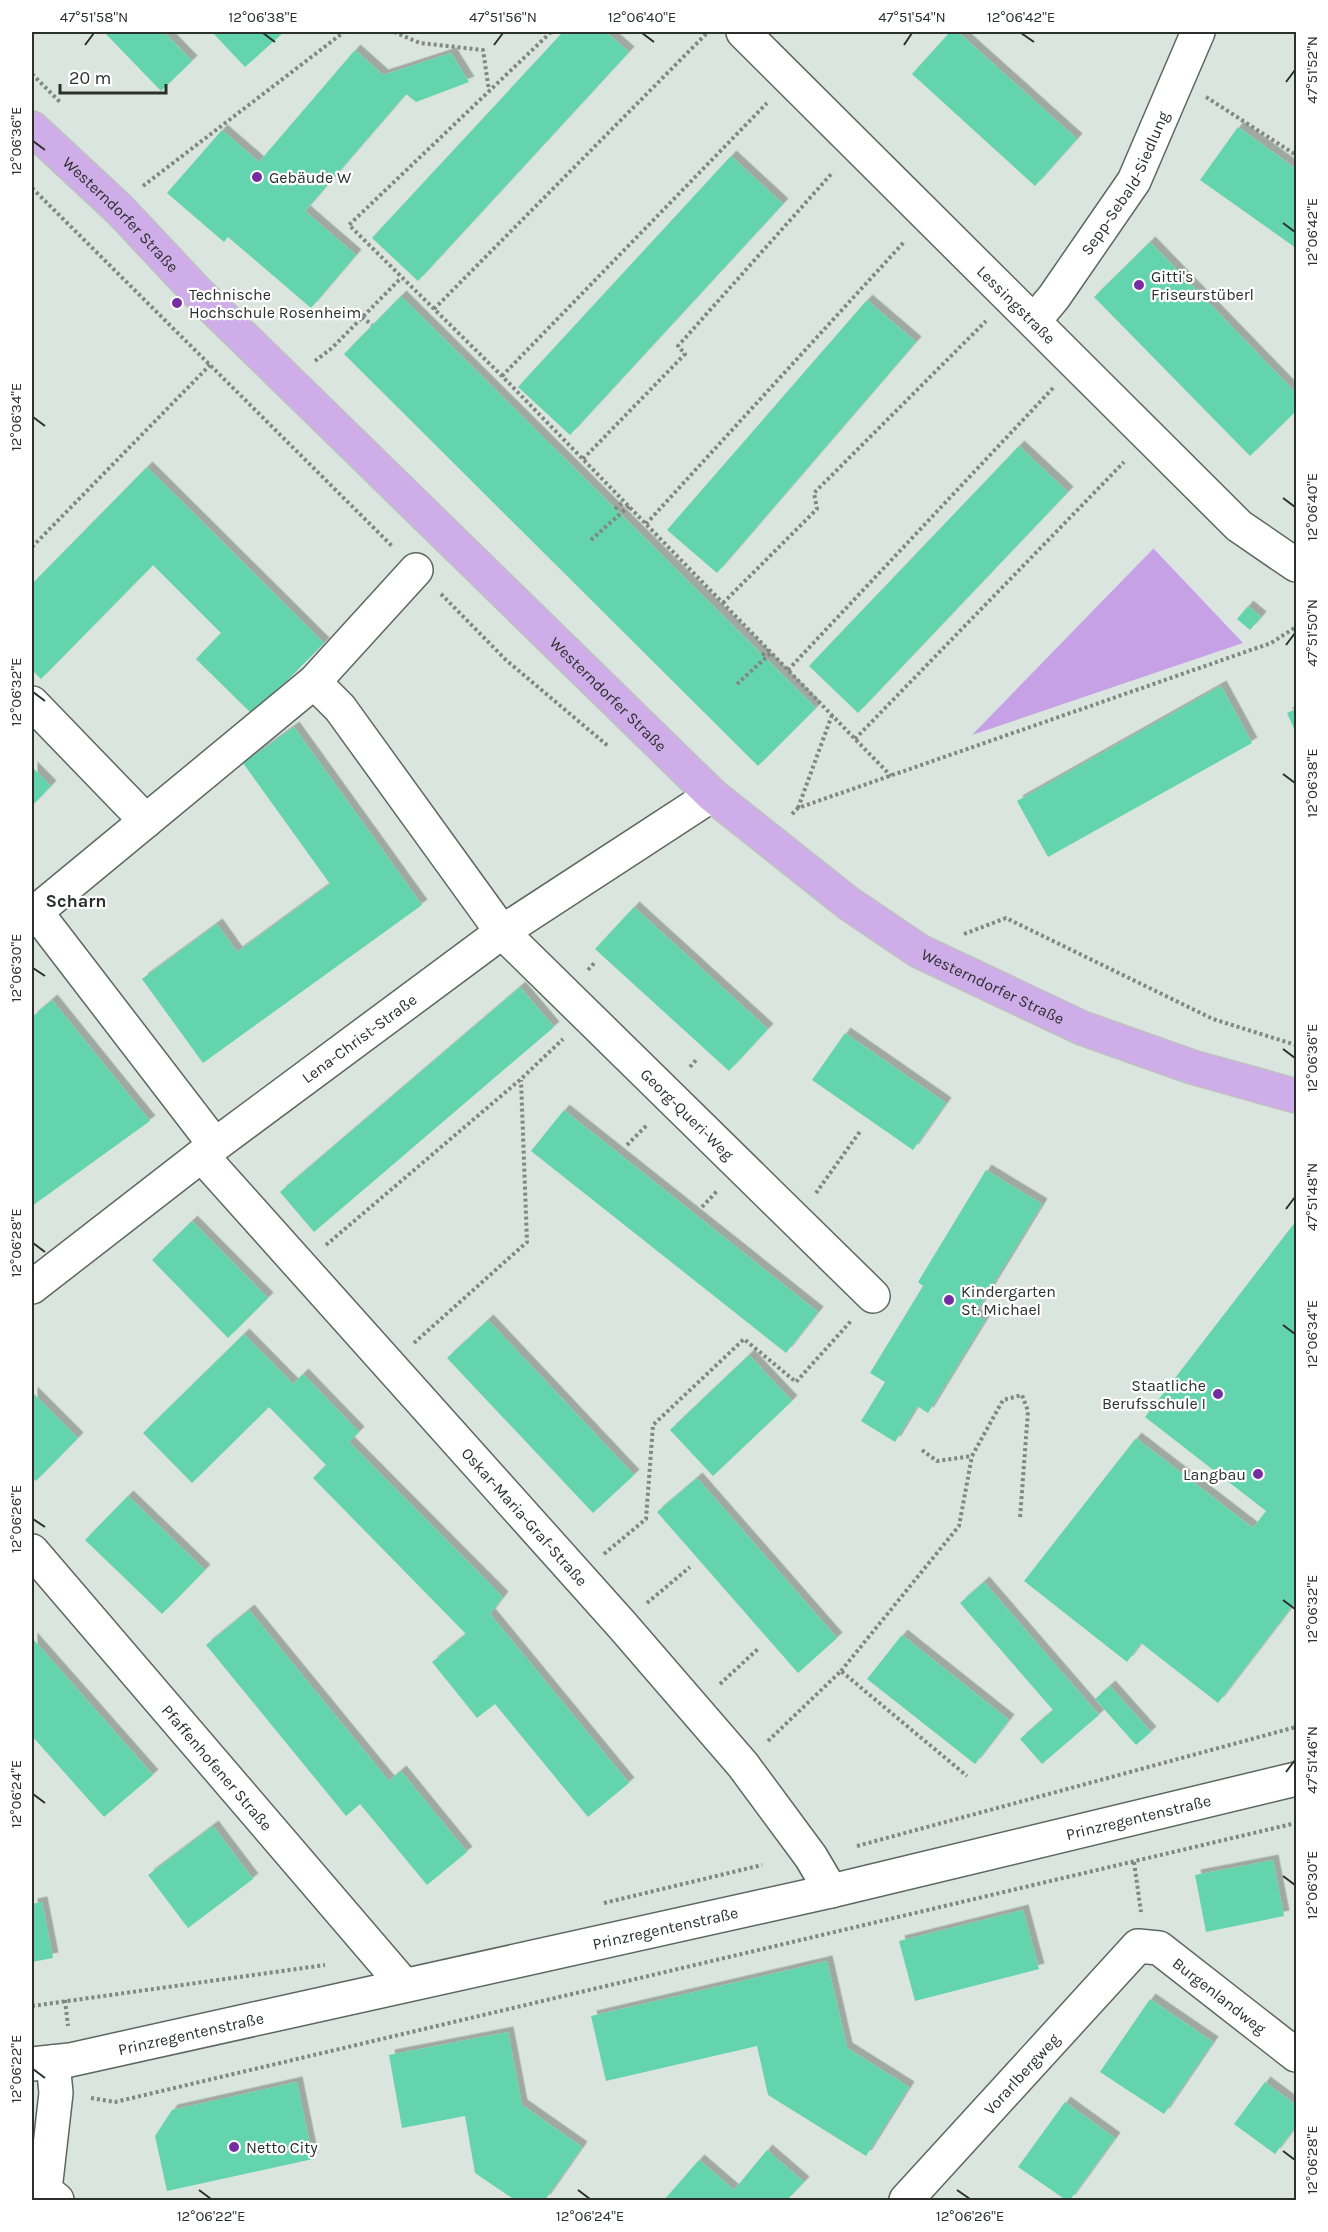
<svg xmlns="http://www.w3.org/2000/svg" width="1328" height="2232" font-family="Karla,sans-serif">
<defs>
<filter id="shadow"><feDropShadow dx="5.5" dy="-5.5" stdDeviation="0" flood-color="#0004"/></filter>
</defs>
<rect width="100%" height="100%" fill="#dae5e0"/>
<path fill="#c6a1e5" d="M1153 548 1243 643 972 735 1153 549Z"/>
<path fill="#63d4ad" filter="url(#shadow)" d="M104 32H164L192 61 161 91Z
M212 32H284L245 67Z
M563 32H606L629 52 418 281 372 238Z
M950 32H958L1077 139 1035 186 912 74Z
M355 50 383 75 451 53 469 82 416 102 406 94 305 211 356 255 311 308 228 237 224 242 167 193 222 130 259 162Z
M1238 127 1296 169V248L1200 180Z
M731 156 783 204 570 435 518 387Z
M1150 242 1296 393V411L1250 456 1094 297Z
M401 296 816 708 758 766 344 354Z
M867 300 916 342 717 573 667 530Z
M1019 446 1068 492 858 713 809 666Z
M147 467 324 643 253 715 196 659 221 633 153 565 41 679 32 670V584Z
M1248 606 1261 617 1250 630 1237 619Z
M1221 686 1252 743 1048 857 1017 801Z
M1296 709V733L1287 713Z
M294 727 422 905 203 1063 142 979 217 924 237 952 330 884 243 763Z
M32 767 51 786 32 806Z
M634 907 768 1029 729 1071 595 949Z
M520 987 554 1027 314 1232 280 1192Z
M52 1000 150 1121 32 1206V1017Z
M845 1033 946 1103 913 1150 812 1080Z
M564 1110 818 1312 786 1353 531 1151Z
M986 1170 1042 1204 975 1314 985 1320 928 1413 917 1406 895 1442 861 1421 885 1382 870 1373 923 1286 918 1282Z
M192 1221 268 1298 228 1338 152 1260Z
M1296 1221V1601L1218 1703 1141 1643 1127 1662 1024 1581 1136 1438 1253 1528 1266 1511 1145 1417Z
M488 1320 634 1475 593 1513 447 1358Z
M244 1334 293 1384 303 1374 359 1432 349 1442 503 1597 490 1614 629 1783 588 1817 495 1704 477 1718 432 1662 466 1634 313 1478 326 1465 269 1407 192 1483 143 1433Z
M749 1355 792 1401 713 1476 670 1430Z
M32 1392 78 1438 36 1481 32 1477Z
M697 1478 837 1638 798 1673 657 1512Z
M128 1496 205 1570 162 1614 85 1540Z
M984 1582 1099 1715 1042 1764 1020 1739 1053 1710 960 1603Z
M249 1610 389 1781 401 1771 467 1852 427 1885 360 1804 346 1816 206 1645Z
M902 1635 1009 1720 975 1764 867 1679Z
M32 1638 153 1775 104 1817 32 1736Z
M1110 1686 1151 1732 1136 1745 1095 1699Z
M213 1826 253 1879 188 1928 148 1875Z
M1273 1860 1284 1916 1206 1932 1195 1875Z
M42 1902 53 1958 32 1962V1904Z
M1023 1910 1039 1969 915 2001 899 1941Z
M827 1961 847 2048 909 2087 866 2156 768 2095 757 2046 606 2081 591 2016Z
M1150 1999 1213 2042 1164 2114 1100 2072Z
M508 2032 522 2105 582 2147 545 2200H515L475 2173 465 2116 402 2128 389 2055Z
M297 2082 313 2159 167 2191 155 2136 172 2110Z
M1265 2082 1296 2105V2126L1275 2154 1234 2124Z
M1065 2102 1115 2138 1070 2200H1066L1018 2167Z
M767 2150 804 2182 787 2200H664L699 2160 734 2190Z"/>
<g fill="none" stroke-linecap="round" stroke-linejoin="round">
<defs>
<g id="minor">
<path id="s1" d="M743 32 1239 526 1296 565"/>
<path id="s2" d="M1034 321 1054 297 1134 181 1198 32"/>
<path id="s3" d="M314 682 340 708 502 932 873 1296"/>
<path d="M32 703 146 821"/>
<path d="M36 912 215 1145"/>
<path d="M32 915 314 682 416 570"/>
<path id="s4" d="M202 1156 622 1625 743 1765 811 1857 831 1891"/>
<path id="s5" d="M32 1287 215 1145 502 932 712 795"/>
<path id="s6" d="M32 1551 403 1984"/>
<path d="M53 2062 56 2093 45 2190 57 2200"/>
<path id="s7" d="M32 2064 70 2060 831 1891 1296 1779"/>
<path id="s8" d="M906 2200 1138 1946 1159 1948 1296 2055"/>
</g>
<g id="major">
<path id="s9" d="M32 128 120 210 197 292 712 795 848 903 919 951 1082 1028 1192 1067 1296 1096"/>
</g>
</defs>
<use href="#minor" stroke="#5d6762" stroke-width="36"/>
<use href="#major" stroke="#bfc1c0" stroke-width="36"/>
<path stroke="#808884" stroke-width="4" stroke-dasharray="3 3" stroke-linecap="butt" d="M394 32 420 43 483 50 489 91
M551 32 349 225 502 376 891 776
M32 74 60 102
M1206 97 1296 155
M143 186 344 32
M32 188 393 547
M434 309 708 32
M362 317 372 325
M315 361 332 348 401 278
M502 376 767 103
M583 459 685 354 678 346 833 172
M615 509 624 501
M646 524 905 241
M591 540 629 506
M32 547 210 365
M441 594 506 660 608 746
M723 603 817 509 814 493 986 321
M762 655 769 650
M788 670 1053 388
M737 684 771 653
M855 739 1124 462
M798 808 832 715
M792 814 798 808 1271 643 1296 627
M964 934 1006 918 1213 1019 1296 1045
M588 970 596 961
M690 1067 697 1059
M627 1145 648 1124
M816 1193 861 1130
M702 1207 718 1190
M326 1245 521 1079 563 1039
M414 1343 527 1242 521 1080
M922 1450 937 1461 972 1456 1003 1400 1022 1395 1028 1411 1020 1518
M604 1554 646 1519 653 1425 744 1339 796 1382 851 1321
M647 1603 690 1567
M841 1671 959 1526 972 1456
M720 1684 759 1648
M768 1741 841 1671 967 1776
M857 1846 1296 1727
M1134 1862 1141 1912
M604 1903 762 1865
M65 2000 68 2026
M32 2006 325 1965
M91 2098 115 2102 1296 1823"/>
<use href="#minor" stroke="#fff" stroke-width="33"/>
<use href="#major" stroke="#cfade9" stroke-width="33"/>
</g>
<path fill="none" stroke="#2b2f2d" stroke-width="2" d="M263 33 275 42M642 33 654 42M1021 33 1034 42M85 45 94 33M494 45 503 33M904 45 912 33M1286 82 1295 70M33 141 45 150M1283 223 1295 232M33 417 45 426M1283 498 1295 507M1286 645 1295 633M33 692 45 701M1283 774 1295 783M33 968 45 976M1283 1049 1295 1058M1286 1209 1295 1197M33 1243 45 1252M1283 1325 1295 1334M33 1519 45 1527M1283 1600 1295 1609M1286 1772 1295 1760M33 1794 45 1803M1283 1876 1295 1885M33 2069 45 2078M1283 2151 1295 2160M199 2190 211 2199M578 2190 590 2199M957 2190 970 2199"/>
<g fill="#742ea1" stroke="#fff" stroke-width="2">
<circle cx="257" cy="177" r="6"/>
<circle cx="1139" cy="285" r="6"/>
<circle cx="177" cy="303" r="6"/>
<circle cx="949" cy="1300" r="6"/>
<circle cx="1218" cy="1394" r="6"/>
<circle cx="1258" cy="1474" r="6"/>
<circle cx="234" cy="2147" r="6"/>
</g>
<g text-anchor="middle" stroke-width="4.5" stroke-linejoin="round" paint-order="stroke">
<g font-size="16" fill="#2b2f2d" stroke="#fff" text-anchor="start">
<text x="269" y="183">Gebäude W</text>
<text x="1151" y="282">Gitti's<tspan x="1151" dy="18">Friseurstüberl</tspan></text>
<text x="189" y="300">Technische<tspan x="189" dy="18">Hochschule Rosenheim</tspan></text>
<text x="961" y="1297">Kindergarten<tspan x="961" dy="18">St. Michael</tspan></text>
<text x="1206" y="1391" text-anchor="end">Staatliche<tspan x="1206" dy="18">Berufsschule I</tspan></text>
<text x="1246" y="1480" text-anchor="end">Langbau</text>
<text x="246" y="2153">Netto City</text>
</g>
<g font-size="16" fill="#2b2f2d" stroke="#fff">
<text dy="6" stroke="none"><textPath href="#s2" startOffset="166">Sepp-Sebald-Siedlung</textPath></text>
<text dy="6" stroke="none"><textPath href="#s9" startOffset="124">Westerndorfer Straße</textPath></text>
<text dy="6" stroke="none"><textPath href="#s1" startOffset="386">Lessingstraße</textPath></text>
<text dy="6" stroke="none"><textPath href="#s9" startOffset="808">Westerndorfer Straße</textPath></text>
<text dy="6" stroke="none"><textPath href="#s9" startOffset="1294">Westerndorfer Straße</textPath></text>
<text dy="6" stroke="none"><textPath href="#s5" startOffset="411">Lena-Christ-Straße</textPath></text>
<text dy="6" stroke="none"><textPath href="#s3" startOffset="573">Georg-Queri-Weg</textPath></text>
<text dy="6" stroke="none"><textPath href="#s4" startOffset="484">Oskar-Maria-Graf-Straße</textPath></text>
<text dy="6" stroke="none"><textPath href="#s6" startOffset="285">Pfaffenhofener Straße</textPath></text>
<text dy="6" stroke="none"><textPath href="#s7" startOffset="1134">Prinzregentenstraße</textPath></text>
<text dy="6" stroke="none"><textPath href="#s7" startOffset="648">Prinzregentenstraße</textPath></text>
<text dy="6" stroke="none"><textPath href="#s8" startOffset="442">Burgenlandweg</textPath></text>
<text dy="6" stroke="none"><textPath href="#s7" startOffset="162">Prinzregentenstraße</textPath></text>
<text dy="6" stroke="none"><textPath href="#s8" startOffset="171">Vorarlbergweg</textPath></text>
</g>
<g font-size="18" font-weight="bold" fill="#2b2f2d" stroke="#fff">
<text x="76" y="907">Scharn</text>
</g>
</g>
<rect width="1328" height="2232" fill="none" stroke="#ffffff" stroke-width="66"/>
<path d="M60 84v9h106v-9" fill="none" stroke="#2b2f2d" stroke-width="3"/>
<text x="69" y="84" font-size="18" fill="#2b2f2d" stroke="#ffffff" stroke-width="4.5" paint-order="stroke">20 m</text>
<rect x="33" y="33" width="1262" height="2166" fill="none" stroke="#2b2f2d" stroke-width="2"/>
<g font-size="15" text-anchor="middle" fill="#2b2f2d">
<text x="94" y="22">47°51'58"N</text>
<text x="263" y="22">12°06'38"E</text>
<text x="503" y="22">47°51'56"N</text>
<text x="642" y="22">12°06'40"E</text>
<text x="912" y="22">47°51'54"N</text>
<text x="1021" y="22">12°06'42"E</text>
<text transform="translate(1312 70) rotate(-90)" y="5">47°51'52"N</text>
<text transform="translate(16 141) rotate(-90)" y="5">12°06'36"E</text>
<text transform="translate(1312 232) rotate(-90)" y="5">12°06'42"E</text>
<text transform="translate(16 417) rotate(-90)" y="5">12°06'34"E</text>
<text transform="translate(1312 507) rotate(-90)" y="5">12°06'40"E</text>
<text transform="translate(1312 633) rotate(-90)" y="5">47°51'50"N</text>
<text transform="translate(16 692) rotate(-90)" y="5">12°06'32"E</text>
<text transform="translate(1312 783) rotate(-90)" y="5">12°06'38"E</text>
<text transform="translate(16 968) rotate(-90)" y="5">12°06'30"E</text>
<text transform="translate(1312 1058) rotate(-90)" y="5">12°06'36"E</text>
<text transform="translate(1312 1197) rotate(-90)" y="5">47°51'48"N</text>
<text transform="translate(16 1243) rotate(-90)" y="5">12°06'28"E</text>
<text transform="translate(1312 1334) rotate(-90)" y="5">12°06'34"E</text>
<text transform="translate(16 1519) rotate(-90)" y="5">12°06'26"E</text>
<text transform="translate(1312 1609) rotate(-90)" y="5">12°06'32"E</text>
<text transform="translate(1312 1760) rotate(-90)" y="5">47°51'46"N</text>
<text transform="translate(16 1794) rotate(-90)" y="5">12°06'24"E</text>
<text transform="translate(1312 1885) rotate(-90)" y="5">12°06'30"E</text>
<text transform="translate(16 2069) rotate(-90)" y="5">12°06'22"E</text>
<text transform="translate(1312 2160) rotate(-90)" y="5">12°06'28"E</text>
<text x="211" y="2221">12°06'22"E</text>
<text x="590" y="2221">12°06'24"E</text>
<text x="970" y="2221">12°06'26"E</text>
</g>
</svg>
